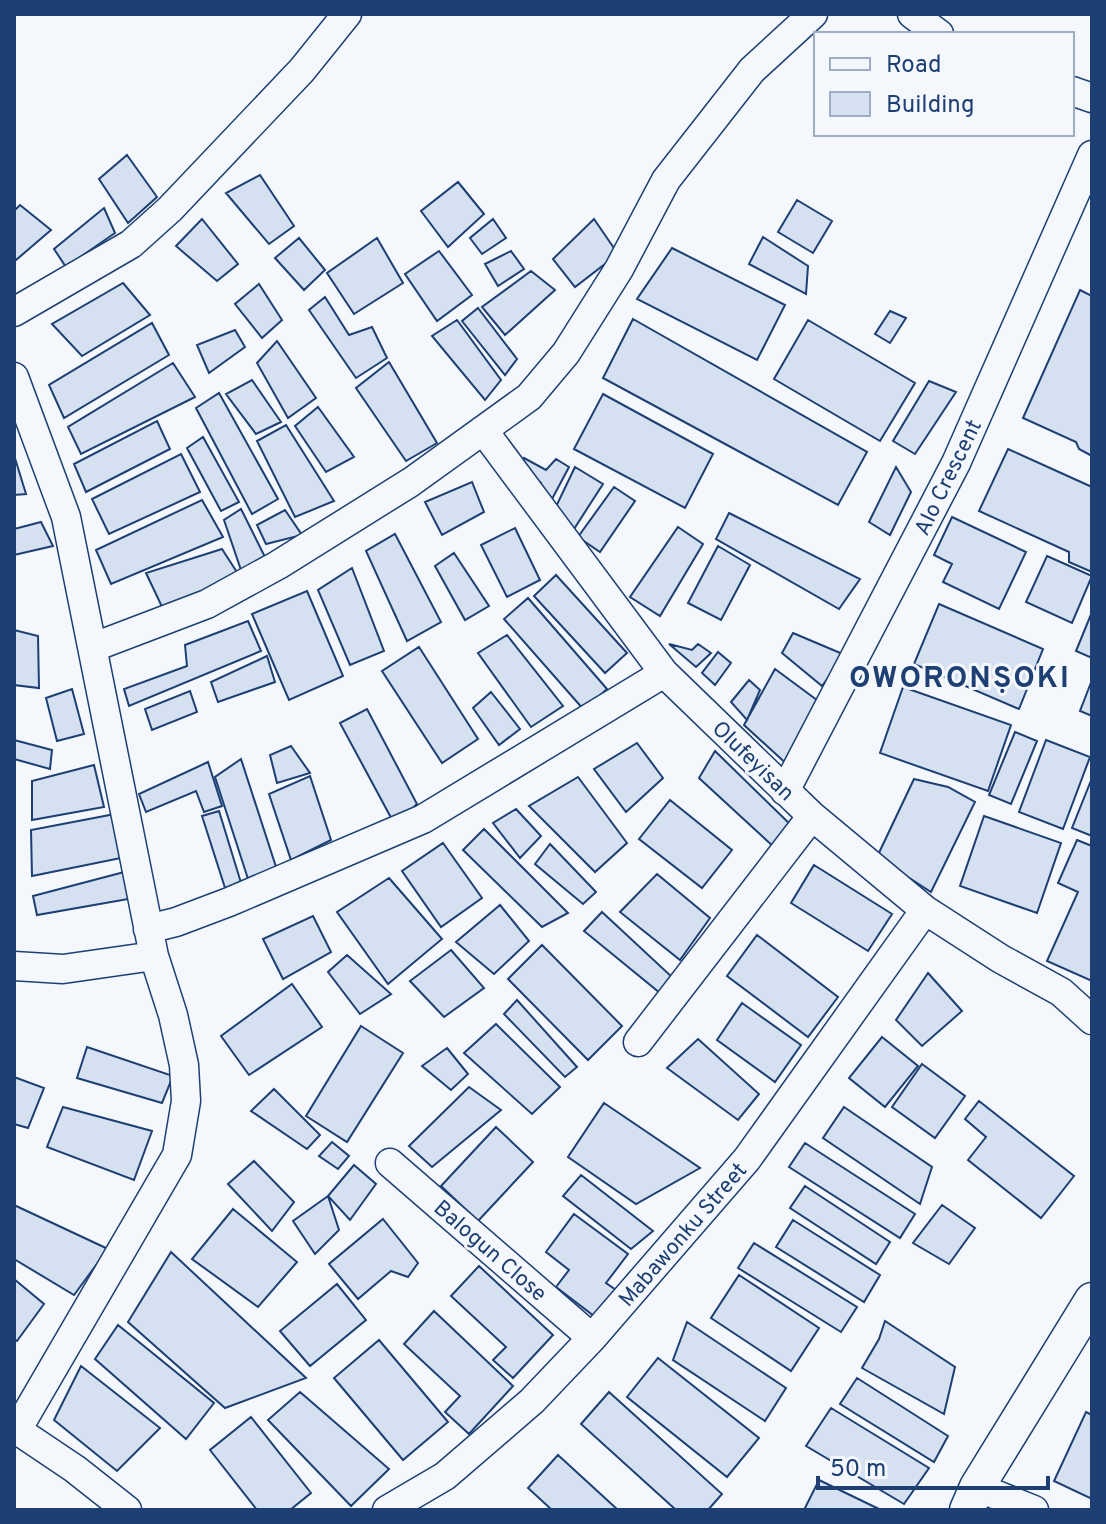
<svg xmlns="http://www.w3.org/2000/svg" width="1106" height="1524" font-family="Overpass,sans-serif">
<rect width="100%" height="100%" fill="#f4f7fb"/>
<path fill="#d5e0f0" stroke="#1d3f73" stroke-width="2" d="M127 155 157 197 128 223 99 179Z
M260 175 294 226 269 244 226 193Z
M458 182 484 214 448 247 421 211Z
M797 200 832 221 813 253 778 232Z
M20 205 51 230 16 260 14 257V211Z
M104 208 115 233 66 267 54 249Z
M202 219 238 264 217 281 176 246Z
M493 219 506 238 482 254 470 238Z
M594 219 618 254 575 287 553 259Z
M763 237 808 266 806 294 749 264Z
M299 238 325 270 304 290 275 258Z
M377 238 403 283 354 314 327 273Z
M672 248 785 305 757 360 637 299Z
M439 251 472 295 437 321 405 274Z
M511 251 524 269 498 286 485 264Z
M531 271 555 290 505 335 482 307Z
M123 283 150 315 82 356 52 324Z
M259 284 282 320 262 338 235 304Z
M1080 290 1092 296V456L1079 449 1076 442 1023 418Z
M325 297 349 335 372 327 387 358 356 378 309 310Z
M478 308 517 359 505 375 462 321Z
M890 311 906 318 890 343 875 334Z
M633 319 867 452 838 505 603 378Z
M457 320 501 380 485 400 432 336Z
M808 320 915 383 880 441 774 379Z
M152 323 169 355 64 418 49 385Z
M235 330 245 347 209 373 197 345Z
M277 341 316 398 288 418 257 363Z
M389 362 437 443 406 461 356 388Z
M173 363 195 397 81 454 68 427Z
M252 380 281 422 256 434 226 394Z
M929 381 956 392 915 454 893 441Z
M219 393 278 499 252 514 196 408Z
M603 394 713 454 685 508 574 449Z
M318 407 354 457 326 472 295 426Z
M157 421 170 449 86 492 74 464Z
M286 425 334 501 295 517 257 441Z
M203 437 239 502 221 511 187 448Z
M1008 449 1092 487V572L1069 562V552L979 511Z
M181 454 200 492 109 534 92 499Z
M14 455 26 494 14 495Z
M524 458 546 470 556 459 569 467 551 501 536 493 541 483 520 472Z
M575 467 603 484 574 529 552 515Z
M896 467 911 492 890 535 869 522Z
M472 482 484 512 442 535 425 502Z
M614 487 635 501 600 552 578 537Z
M202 500 223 537 111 584 96 550Z
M241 509 266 559 242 573 224 520Z
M285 510 302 535 266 544 257 525Z
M729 513 860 579 839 609 716 539Z
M952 517 1026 552 999 609 943 582 952 564 934 555Z
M41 522 53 546 14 555V529Z
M678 527 703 544 660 616 630 597Z
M515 528 540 580 507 597 481 545Z
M395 534 441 622 407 641 366 551Z
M718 546 750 565 721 620 688 603Z
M222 549 242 580 164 611 146 573Z
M454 553 489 606 465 620 435 566Z
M1047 556 1092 576 1072 623 1026 602Z
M352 568 384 651 350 665 318 590Z
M556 575 627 653 605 673 534 596Z
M307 591 343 676 289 700 252 614Z
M528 598 607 689 584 710 504 619Z
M939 604 1043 649 1019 709 914 664Z
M1092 612V658L1076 651Z
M248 621 261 651 129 706 124 689 187 666 185 645Z
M14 630 38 636 39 688 14 685Z
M793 633 845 655 822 686 782 653Z
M507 635 563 706 531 727 478 653Z
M669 644 692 650 698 644 711 653 696 667Z
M419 647 478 739 442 763 382 671Z
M718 652 731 663 715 685 702 673Z
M267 656 275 682 218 702 211 682Z
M775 669 825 706 791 768 744 725Z
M749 680 760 690 747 720 731 702Z
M1092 680V716L1080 711Z
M903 687 1011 725 988 791 880 753Z
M72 689 84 734 57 741 46 698Z
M190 691 197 712 152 730 145 709Z
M491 692 520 729 499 745 473 708Z
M367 709 417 804 395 825 340 723Z
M1015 732 1037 741 1011 804 989 795Z
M14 740 52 750 50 769 14 759Z
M1046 740 1090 757 1063 829 1019 812Z
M637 743 663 778 626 812 594 769Z
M291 746 310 773 277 783 270 755Z
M715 751 796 830 775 848 699 778Z
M241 759 277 870 249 882 215 777Z
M208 762 222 806 204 812 196 791 146 812 139 794Z
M94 765 104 807 32 820V781Z
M310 776 331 840 291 860 269 794Z
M578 777 627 843 595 872 529 806Z
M1092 778V836L1072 828Z
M914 779 948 787 975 802 931 892 877 857Z
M670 800 732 850 702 888 639 839Z
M516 809 541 836 520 858 493 823Z
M219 811 242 886 226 891 202 816Z
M115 814 121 858 32 876 31 830Z
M984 816 1061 843 1037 913 960 886Z
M484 829 568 913 542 927 463 850Z
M1077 840 1092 846V981L1047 961 1078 892 1058 883Z
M443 843 482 898 441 927 402 871Z
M550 844 596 892 583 904 535 864Z
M814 865 892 914 868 951 791 903Z
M128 871 134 898 37 915 33 896Z
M657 874 710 918 680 960 620 912Z
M389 878 442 939 388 984 337 912Z
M500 905 529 941 494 974 456 942Z
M602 912 672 977 660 993 584 931Z
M313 916 331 952 283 979 263 939Z
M757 935 838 997 808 1037 727 976Z
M542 945 622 1026 588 1060 508 979Z
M451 950 484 988 444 1017 410 981Z
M347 955 391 994 360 1014 328 972Z
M928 973 962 1011 922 1046 896 1020Z
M292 984 322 1027 249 1075 221 1036Z
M517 1000 577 1067 565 1077 504 1014Z
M742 1003 801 1045 775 1082 717 1040Z
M496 1024 560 1087 532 1114 464 1053Z
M361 1026 403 1053 347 1142 306 1116Z
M882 1037 918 1066 885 1107 849 1078Z
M698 1039 759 1094 738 1120 667 1068Z
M87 1047 173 1076 162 1103 77 1078Z
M447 1048 468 1074 451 1090 422 1066Z
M922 1064 965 1096 935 1138 892 1107Z
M14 1077 44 1088 28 1128 14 1124Z
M469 1087 501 1110 432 1167 409 1146Z
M274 1089 320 1135 307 1149 251 1111Z
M979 1101 1074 1176 1041 1218 968 1160 986 1137 965 1119Z
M604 1103 700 1168 636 1204 568 1157Z
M63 1107 152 1131 134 1180 47 1147Z
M844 1107 932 1167 920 1204 823 1138Z
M496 1127 533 1162 478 1221 441 1186Z
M332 1142 349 1156 338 1169 319 1156Z
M805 1143 915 1214 900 1238 789 1167Z
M254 1161 294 1202 272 1231 228 1184Z
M354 1165 376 1184 350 1220 328 1196Z
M581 1175 653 1231 631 1249 563 1196Z
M805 1186 890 1242 876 1264 790 1208Z
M328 1196 339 1230 315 1254 293 1221Z
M14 1205 108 1249 74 1295 14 1259Z
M942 1205 975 1228 949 1264 913 1243Z
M233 1209 297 1262 258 1307 192 1259Z
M574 1214 628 1254 606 1283 619 1292 598 1319 556 1287 569 1270 546 1252Z
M383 1219 418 1263 408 1277 391 1271 358 1299 329 1264Z
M793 1220 880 1275 864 1302 776 1247Z
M754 1243 857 1307 841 1332 738 1268Z
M171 1252 306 1378 225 1408 128 1322Z
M479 1266 553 1335 513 1378 493 1360 506 1347 451 1296Z
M739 1275 819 1328 791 1371 711 1318Z
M14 1279 44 1304 17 1341 14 1339Z
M337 1284 366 1320 310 1366 280 1331Z
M434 1311 513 1386 469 1434 445 1412 460 1396 404 1344Z
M885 1321 955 1367 944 1414 862 1368 879 1339Z
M687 1322 786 1388 765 1421 673 1360Z
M118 1325 214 1403 186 1439 95 1359Z
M379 1340 448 1422 403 1460 334 1378Z
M658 1358 759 1438 727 1477 627 1397Z
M81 1366 160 1428 117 1471 54 1420Z
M857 1378 948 1436 934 1462 840 1404Z
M300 1392 389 1469 351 1506 268 1420Z
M609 1392 722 1494 708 1510H676L581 1424Z
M831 1408 929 1468 904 1504 806 1446Z
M1086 1412 1092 1415V1499L1054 1481Z
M251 1417 311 1493 290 1510H257L210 1450Z
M558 1455 618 1510H552L528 1488Z
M819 1480 881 1510H804Z"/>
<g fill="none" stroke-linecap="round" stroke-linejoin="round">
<defs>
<path id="minor" d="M912 14 939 34
M1072 91 1092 98
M14 312 131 244 170 209 302 70 347 14
M14 377 66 517 154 956 173 1015 184 1065 186 1101 177 1155 17 1430
M483 430 664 673 812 816 925 910 1001 959 1061 992 1092 1020
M94 647 207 604 278 565 411 482 529 397 566 353 619 269 666 180 752 70 813 14
M785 791 956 463 1092 155
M148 929 176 922 229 902 423 819 664 673
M14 966 63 969 154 956
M638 1042 812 816
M390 1163 592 1338
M14 1428 75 1469 127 1510
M977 1487 1034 1510
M387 1510 445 1476 532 1401 592 1338 747 1159 925 910"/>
<path id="tertiary" d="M967 1510 977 1487 1092 1300"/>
</defs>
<use href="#minor" stroke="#1d3f73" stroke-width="31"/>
<use href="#tertiary" stroke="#1d3f73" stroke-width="37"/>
<use href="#minor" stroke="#f4f7fb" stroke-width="28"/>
<use href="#tertiary" stroke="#f4f7fb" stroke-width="34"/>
</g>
<g text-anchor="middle" stroke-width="6" stroke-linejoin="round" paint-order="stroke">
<g font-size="22" fill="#1d3f73" stroke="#f4f7fb">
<text transform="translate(947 477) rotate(-64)" y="8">Alo Crescent</text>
<text transform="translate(754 760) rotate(44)" y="8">Olufeyisan</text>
<text transform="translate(682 1234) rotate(-49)" y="8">Mabawonku Street</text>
<text transform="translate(491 1250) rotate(41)" y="8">Balogun Close</text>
</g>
<g font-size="30" font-weight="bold" letter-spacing="2" fill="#1d3f73" stroke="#f4f7fb">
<text x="960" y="687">OWORONṢOKI</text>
</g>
</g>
<rect width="1106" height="1524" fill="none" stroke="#1d3f73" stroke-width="32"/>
<rect x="814" y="32" width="260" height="104" fill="#f4f7fb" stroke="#9eadc5" stroke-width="2"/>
<rect x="830" y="58" width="40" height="12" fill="#f4f7fb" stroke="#9eadc5" stroke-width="2"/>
<text x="886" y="72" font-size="24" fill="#1d3f73">Road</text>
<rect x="830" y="92" width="40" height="24" fill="#d5e0f0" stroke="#9eadc5" stroke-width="2"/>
<text x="886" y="112" font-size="24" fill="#1d3f73">Building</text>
<path d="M818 1476v12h230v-12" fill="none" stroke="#1d3f73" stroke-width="4"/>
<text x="830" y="1476" font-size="24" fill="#1d3f73" stroke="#f4f7fb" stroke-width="6" paint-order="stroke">50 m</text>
</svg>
